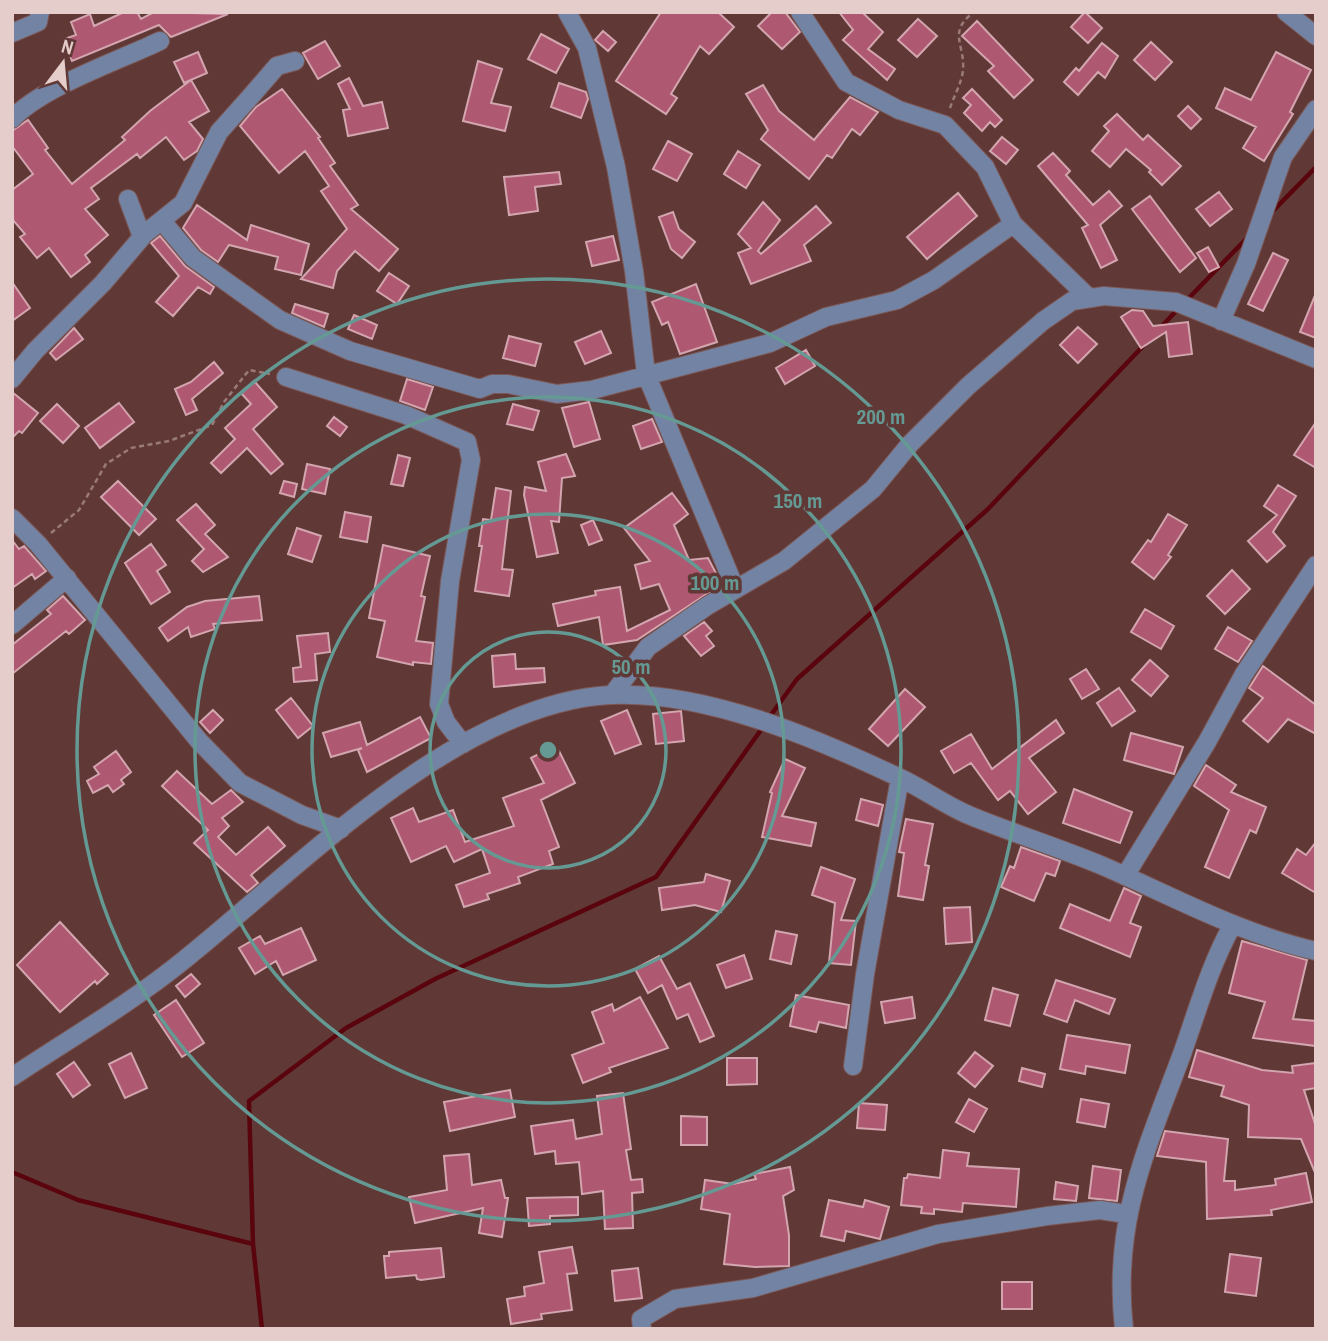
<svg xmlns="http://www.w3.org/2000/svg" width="1328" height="1341" font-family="'Archivo Narrow',sans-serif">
<rect width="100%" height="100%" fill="#603937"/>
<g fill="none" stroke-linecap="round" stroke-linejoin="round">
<path stroke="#5a040d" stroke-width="4.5" d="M1270 214 1316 167
M1185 302 1247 238
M1161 327 1179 308
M768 719 797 679 988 509 1145 344
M12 1172 78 1200 253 1244
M262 1329 253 1244 249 1101 346 1028 435 979 656 877 763 727"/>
</g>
<path fill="#af5871" stroke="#d3a5af" stroke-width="2" d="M124 12H137L141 19 154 12 228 14 171 37 159 25 72 61 64 39 76 35 71 22 90 14 94 26Z
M661 12H718L734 27 709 54 700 46 671 94 677 98 666 114 616 81Z
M772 12H785L800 32 782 49 758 26Z
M839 12H862L883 32 868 49 895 69 887 80 843 40 853 30Z
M1085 12 1102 28 1088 43 1071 27Z
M918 19 937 36 917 57 898 40Z
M977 21 1033 80 1014 98 988 71 994 66 962 36Z
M603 31 616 42 608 51 595 40Z
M541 34 569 49 556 73 528 59Z
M325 41 340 66 318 79 303 53Z
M1151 42 1172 62 1155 80 1134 60Z
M1102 43 1118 56 1105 78 1098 72 1078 95 1064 82 1076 68 1079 71Z
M198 52 207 73 184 83 174 62Z
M1276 52 1311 70 1290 112 1293 114 1264 161 1243 148 1256 127 1216 108 1225 88 1251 100Z
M478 61 502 69 491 103 511 107 505 131 463 121Z
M349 78 363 106 382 102 388 128 348 136 343 110 350 109 338 84Z
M191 80 209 111 189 122 203 139 197 151 184 160 166 137 140 158 137 154 91 188 99 199 85 209 108 235 85 255 90 262 71 277 49 248 37 258 20 237 25 234 12 219V190L33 174 12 146V131L28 120 48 148 45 150 72 184 125 140 122 137 150 111Z
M559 83 586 92 588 99 581 118 551 107Z
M763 85 779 111 814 140 850 97 878 112 860 135 852 129 832 158 827 155 809 179 761 139 768 130 746 94Z
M282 89 320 137 318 138 335 163 330 166 358 205 351 209 398 249 379 271 355 251 337 271 333 288 301 279 347 229 321 191 329 186 305 151 279 173 240 126 256 107Z
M972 89 1002 120 995 127 990 122 982 131 964 113 971 105 963 98Z
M1188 106 1201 119 1191 129 1178 116Z
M1117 114 1143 140 1148 135 1181 166 1162 185 1149 172 1151 170 1126 149 1110 167 1092 151 1109 131 1104 126Z
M1002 137 1018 150 1006 164 990 151Z
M668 141 692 154 677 181 653 169Z
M738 151 760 165 746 188 724 174Z
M1053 153 1070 171 1066 175 1093 205 1109 191 1122 206 1100 225 1117 260 1101 268 1082 228 1088 225 1038 166Z
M559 172 561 184 535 187 538 211 509 215 504 177Z
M1219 192 1232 209 1210 226 1196 209Z
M958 193 977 216 927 259 907 237Z
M1150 196 1196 258 1180 272 1132 209Z
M763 202 780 220 758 251 761 254 816 206 831 223 804 245 811 261 751 284 738 253 751 248 738 234Z
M197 205 247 240 251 225 309 244 301 275 275 269 278 257 229 245 218 262 201 250 183 228Z
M673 212 679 229 695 242 682 258 671 249 659 217Z
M160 236 185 266 214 287 210 294 198 287 173 316 156 302 179 276 151 243Z
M613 236 619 260 592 266 586 242Z
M1208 247 1219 267 1209 272 1197 253Z
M1273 253 1288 260 1263 311 1248 304Z
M389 273 409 286 397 304 377 291Z
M12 282 30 308 12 321Z
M696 284 717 342 680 354 668 322 662 325 652 302Z
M1316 293V338L1300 332Z
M295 304 328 314 324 327 292 313Z
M1132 310 1143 311 1153 326 1188 322 1192 354 1169 357 1166 332 1141 348 1121 317Z
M354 315 377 325 372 339 348 329Z
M1078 327 1097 344 1078 363 1060 345Z
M74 328 83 339 56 360 50 353Z
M601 331 611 353 585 364 575 342Z
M509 336 541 344 535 366 503 358Z
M806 350 815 366 785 384 776 368Z
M214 362 223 373 192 399 197 410 186 415 175 389 191 382Z
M407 379 433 387 425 410 400 401Z
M254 381 277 407 253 429 283 464 271 474 247 448 221 473 211 463 235 439 225 428 251 404 241 393Z
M12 392 38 413 22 433 19 431 12 438Z
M589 402 600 439 574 447 562 408Z
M119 403 134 422 100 448 85 428Z
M57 404 79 426 63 443 40 421Z
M513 404 539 411 533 430 507 424Z
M334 417 347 427 340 436 327 426Z
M652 419 662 442 641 449 633 426Z
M1316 422V468L1294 455Z
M566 454 575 476 562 478 559 522 551 521 558 553 537 557 524 495 525 487 546 491 538 462Z
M398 455 410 458 403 486 391 484Z
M307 464 330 469 325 494 302 489Z
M118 481 156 519 139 535 101 497Z
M284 481 297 484 294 497 280 493Z
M1278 485 1296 496 1273 532 1285 546 1267 562 1248 541 1277 515 1264 506Z
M496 488 511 491 502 569 513 570 509 596 475 591 482 546H479L483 519 491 520Z
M672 493 688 514 674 525 689 560 708 558 719 579 711 591 637 640 603 645 599 617 558 626 553 604 596 595 595 591 620 587 627 631 670 610 659 584 641 589 635 565 650 561 624 528Z
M196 504 215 525 205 534 228 557 203 572 192 561 204 549 177 520Z
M345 512 371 517 367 542 340 537Z
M1168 514 1187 525 1168 555 1171 557 1154 579 1132 562 1148 540 1151 542Z
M593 520 602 540 589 545 581 525Z
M297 528 321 536 312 562 288 554Z
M12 540 19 549 24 546 46 571 35 579 32 574 12 588Z
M151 544 166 565 157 571 170 592 151 604 125 563Z
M383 545 430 556 421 596 425 597 416 641 433 643 431 664 413 662V665L377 657 385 621 369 618Z
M1232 570 1250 589 1225 614 1207 596Z
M63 596 85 620 69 634 66 631 12 674V645L51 614 47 610Z
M259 596 262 620 213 624 215 629 191 637 188 627 168 641 159 628 187 607 205 601Z
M1145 609 1174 626 1161 649 1131 632Z
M704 622 712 631 706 636 714 646 701 656 684 636Z
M1228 627 1252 641 1238 662 1215 649Z
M328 633 330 652 315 654 317 680 294 682 293 668 301 667 297 636Z
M515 654 516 669 544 668 545 682 494 687 492 656Z
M1150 660 1168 676 1151 696 1132 680Z
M1263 666 1316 705V734L1288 719 1268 742 1243 721 1263 698 1249 688Z
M1086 669 1099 689 1082 699 1070 679Z
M1119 688 1135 711 1112 726 1097 703Z
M905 689 925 707 888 746 869 729Z
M291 698 313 726 298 738 276 710Z
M213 710 223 720 210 733 200 722Z
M627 710 641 744 615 754 601 721Z
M681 711 684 741 656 744 653 714Z
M420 717 431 738 367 772 358 750 362 748 331 757 323 733 360 722 367 745Z
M1056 720 1064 733 1029 758 1056 792 1028 814 1010 791 998 800 971 763 954 773 941 751 971 734 992 769Z
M1131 733 1183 747 1174 774 1124 760Z
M556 745 575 783 541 800 559 847 549 851 553 864 518 877 520 883 487 894 489 899 464 907 456 885 490 873 482 849 454 862 446 846 411 862 391 818 413 808 419 822 453 810 465 842 514 826 503 798 544 783 531 758Z
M116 751 131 772 121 780 124 784 113 792 108 785 93 793 87 781 99 774 94 767Z
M785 759 805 768 782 816 816 823 811 846 762 837 772 793 770 792Z
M1206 765 1236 785 1231 792 1266 807 1256 833 1250 830 1229 878 1205 867 1229 810 1194 786Z
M177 771 212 804 231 790 243 802 222 818 229 826 218 837 236 855 268 827 285 846 251 875 258 883 247 892 194 843 208 830 162 786Z
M1074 789 1132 812 1120 843 1063 823Z
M861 799 883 805 878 826 856 820Z
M906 819 933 824 925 865 929 866 923 900 898 896 904 853 899 852Z
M1316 842V893L1282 873 1297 849 1306 855Z
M1021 847 1060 861 1055 876 1046 873 1034 901 1001 887 1010 866 1014 868Z
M821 867 855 879 841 920 856 921 851 965 829 963 835 903 812 895Z
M706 874 730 881 721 912 695 905 662 910 659 888 704 882Z
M1124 888 1141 896 1130 923 1141 927 1130 957 1060 928 1070 904 1110 921Z
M970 907 972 942 946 944 944 908Z
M60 922 108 974 97 984 95 981 60 1012 17 965Z
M301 928 316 960 283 975 276 961 255 974 239 948 260 936 265 944Z
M776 931 797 935 791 964 770 959Z
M1242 941 1307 960 1293 1019 1316 1021V1046L1253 1038 1265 1002 1229 993Z
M744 955 752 979 726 988 717 965Z
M659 956 677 989 690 983 714 1036 700 1042 688 1014 677 1019 662 985 648 993 635 969Z
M191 974 200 984 185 997 176 986Z
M1056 980 1115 999 1109 1014 1075 1000 1067 1022 1044 1014Z
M993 988 1018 995 1010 1026 985 1020Z
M796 995 849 1005 846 1028 819 1022 816 1032 790 1026Z
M640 997 668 1048 609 1068 611 1072 583 1083 572 1055 604 1043 592 1012 612 1004 614 1011Z
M912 997 915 1018 885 1023 881 1002Z
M176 1000 204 1043 182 1057 154 1015Z
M1067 1035 1130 1045 1125 1073 1086 1066 1085 1074 1060 1069Z
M1197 1050 1262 1070 1293 1073 1292 1066 1316 1063V1088L1304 1090 1316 1127V1175L1301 1139 1248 1137 1249 1105 1221 1096 1224 1086 1189 1077Z
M975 1052 993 1066 975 1087 958 1073Z
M131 1053 147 1088 125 1098 109 1064Z
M727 1058H757V1084L727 1085Z
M74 1062 90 1085 73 1097 57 1074Z
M1022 1068 1045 1074 1042 1087 1019 1081Z
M510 1090 515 1117 450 1131 444 1102Z
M623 1093 631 1149 626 1150 631 1180 642 1179 643 1192 632 1193 633 1228 605 1229 603 1191 582 1194 579 1162 556 1164 555 1151 535 1154 531 1126 573 1120 576 1139 602 1134 597 1096Z
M969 1099 987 1109 974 1132 956 1122Z
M1081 1099 1109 1104 1105 1127 1077 1122Z
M859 1103 887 1105 885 1130 857 1128Z
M681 1116 707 1117V1145H681Z
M1165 1131 1228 1139 1224 1181H1235V1190L1276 1185 1275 1179 1306 1173 1312 1202 1271 1210 1272 1215 1207 1219 1206 1162 1157 1156Z
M943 1150 969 1153 967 1166 1019 1169 1016 1207 963 1203 962 1212 934 1209V1214L921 1213 922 1207 901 1205 904 1178H907L908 1174 940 1178Z
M469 1154 472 1185 501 1180 505 1198H508L502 1237 479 1233 483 1208 415 1223 409 1197 447 1190 444 1156Z
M1093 1166 1121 1170 1117 1201 1089 1198Z
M790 1167 794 1190 783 1196 789 1235V1266L755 1267 724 1264 730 1214 701 1209 705 1180 733 1184 756 1179 754 1174Z
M1056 1182 1078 1186 1076 1201 1054 1199Z
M578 1197V1215L550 1216V1224L529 1226 527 1198Z
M829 1200 863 1207 865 1200 889 1207 880 1239 846 1231 844 1241 821 1236Z
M572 1247 577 1273 567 1274 572 1310 541 1314 542 1319 511 1324 507 1299 525 1296 524 1287 544 1283 539 1252Z
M441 1248 444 1277 421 1280 417 1279 416 1275 386 1278 384 1256H389V1252Z
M1230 1254 1261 1258 1256 1296 1225 1292Z
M638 1268 642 1298 615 1301 612 1271Z
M1002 1282H1032V1309H1002Z"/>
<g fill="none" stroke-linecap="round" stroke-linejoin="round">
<defs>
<path id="minor" d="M567 12 587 48 616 167 634 271 646 374 735 588
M800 12 846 82 899 110 945 125 985 167 1013 224 1087 296
M1286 12 1316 36
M12 33 38 22 40 12
M12 119C42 87 118 61 160 41
M162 221 193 258 280 320 350 351 480 389 492 384H508L557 394 592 390 770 343 826 317 897 300 934 280 1013 224
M142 236 183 203 219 132 252 95 277 66 295 61
M1221 321 1246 264 1283 157 1316 109
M286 377 406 415 467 442 471 460 450 581 439 704 446 722 463 744
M12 379 35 351 103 283 142 237 128 199
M12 518 38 544 199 741 240 783 302 815 341 829
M12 625 67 578
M613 694 648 647 707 606 784 561 873 489 910 444 968 386 1043 321 1072 301 1104 296 1176 302 1316 359
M1125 876 1207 742 1244 674 1316 565
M853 1066 865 974 900 778
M12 1077C69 1039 131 1003 184 960 299 868 457 703 610 695 704 690 816 738 900 778 924 789 946 806 971 816 1015 834 1060 848 1103 866 1172 896 1241 934 1316 951
M642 1329 641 1319 675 1299 753 1288 938 1234 1047 1216 1100 1210 1126 1214
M1124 1329C1112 1221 1146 1151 1182 1054 1198 1009 1210 965 1233 924"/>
</defs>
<use href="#minor" stroke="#7b5755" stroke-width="20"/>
<path stroke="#9a7a78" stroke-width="2.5" stroke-dasharray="5 3.5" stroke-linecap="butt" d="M950 108C954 96 962 82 963 70 965 44 947 32 974 12
M51 533 79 510 106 464 131 448 169 441 212 425 224 402 249 370 270 374"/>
<use href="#minor" stroke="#7383a3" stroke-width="18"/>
</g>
<g fill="none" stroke="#659993" stroke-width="3.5">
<circle cx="548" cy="750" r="118"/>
<circle cx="548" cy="750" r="236"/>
<circle cx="548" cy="750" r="353"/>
<circle cx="548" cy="750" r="471"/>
</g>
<circle cx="548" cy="750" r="10" fill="#659993" stroke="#603937" stroke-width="3.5"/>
<g font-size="21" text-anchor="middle" font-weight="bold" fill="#659993" stroke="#603937" stroke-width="7" stroke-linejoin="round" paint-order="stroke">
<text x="881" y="424">200 m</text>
<text x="798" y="508">150 m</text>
<text x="715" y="590">100 m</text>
<text x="631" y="674">50 m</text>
</g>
<rect width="1328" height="1341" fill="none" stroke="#e5cdcb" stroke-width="28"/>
<g transform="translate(63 63) rotate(16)" stroke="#603937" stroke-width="5" paint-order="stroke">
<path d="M0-5L12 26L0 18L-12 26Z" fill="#e5cdcb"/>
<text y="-10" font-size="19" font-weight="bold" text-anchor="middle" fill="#e5cdcb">N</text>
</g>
</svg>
